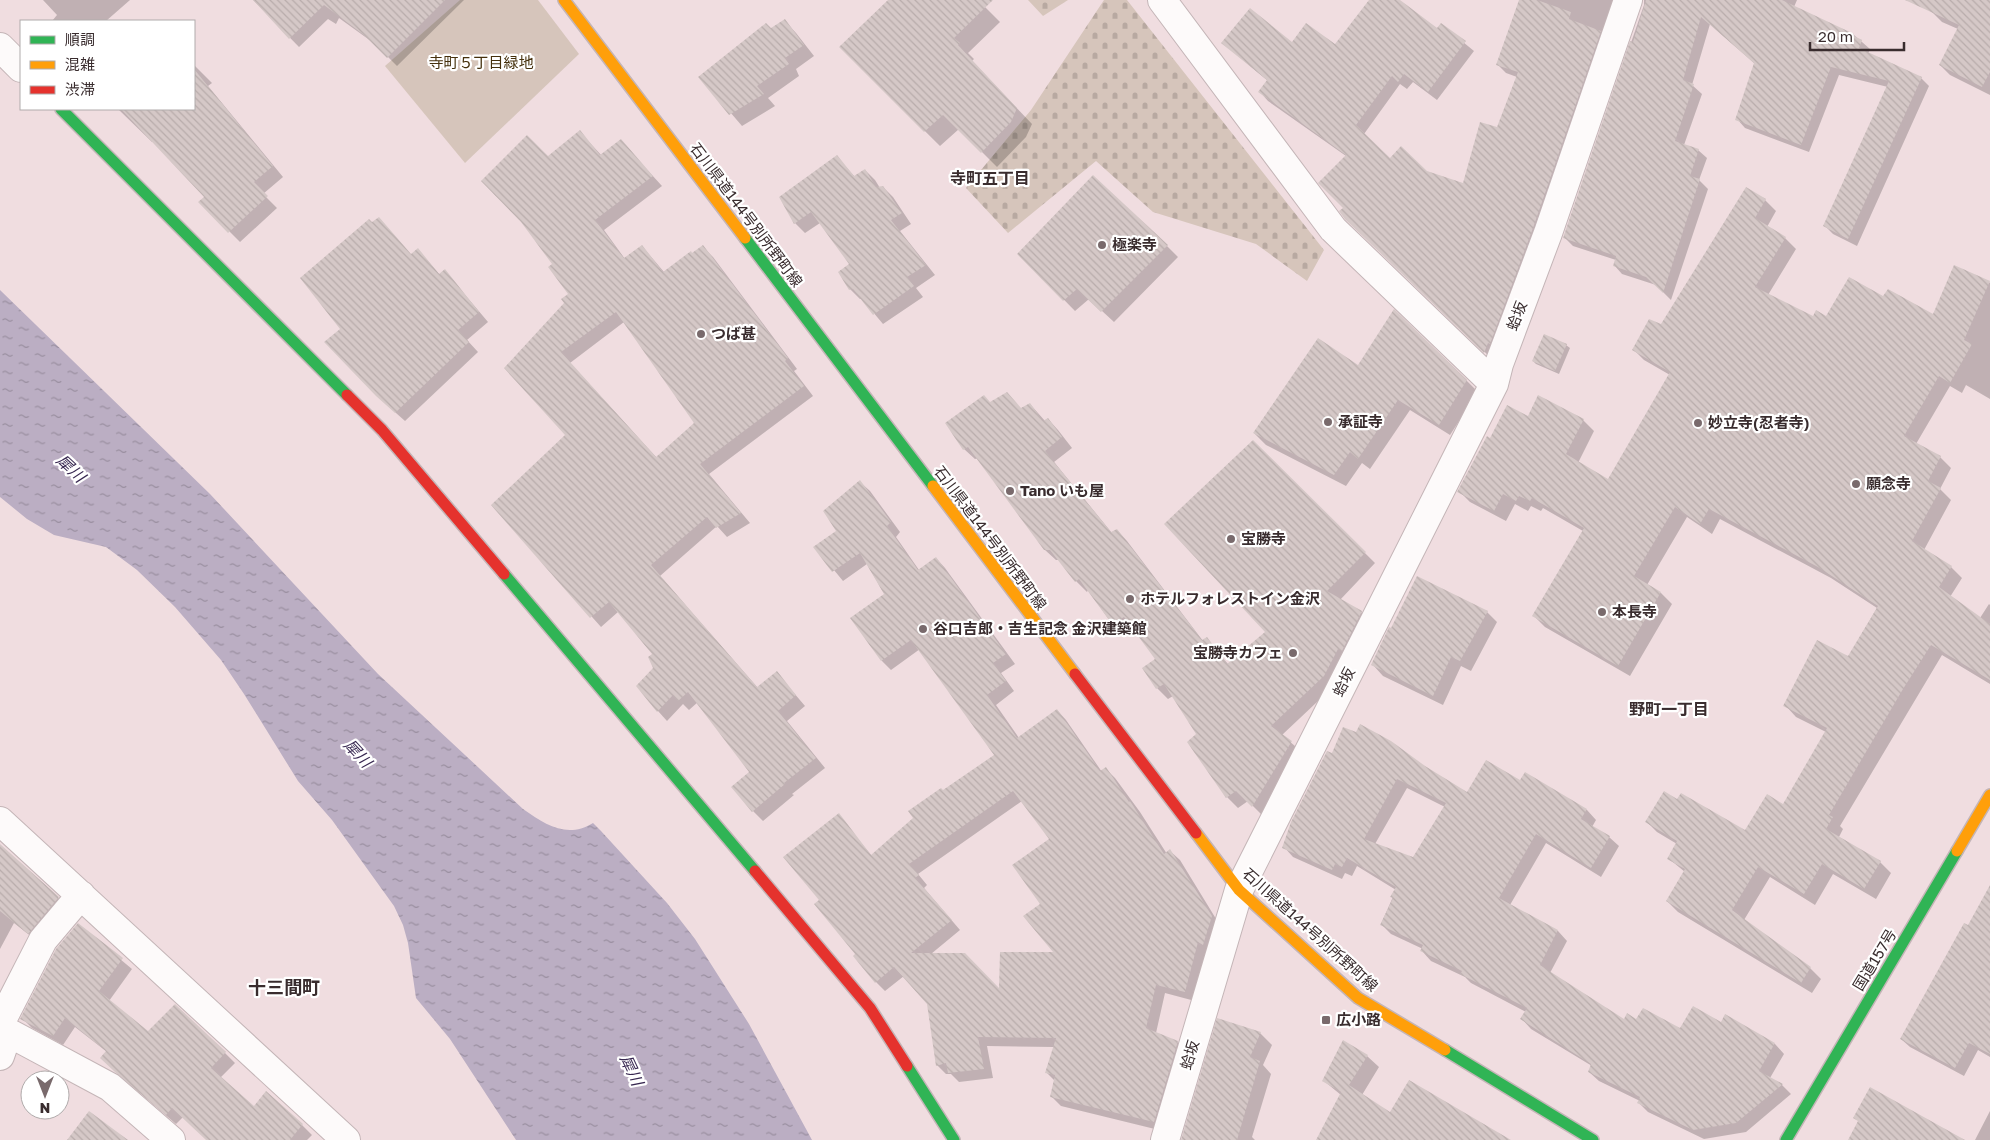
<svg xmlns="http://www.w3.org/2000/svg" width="1990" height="1140" font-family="'Golos Text','Noto Sans JP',sans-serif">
<defs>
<pattern id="cemetery-stones" width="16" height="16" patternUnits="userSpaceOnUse" patternTransform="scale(1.25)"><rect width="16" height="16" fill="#d6c5bb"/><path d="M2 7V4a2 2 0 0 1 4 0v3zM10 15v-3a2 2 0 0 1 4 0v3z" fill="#b8a9a1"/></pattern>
<pattern id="water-ripples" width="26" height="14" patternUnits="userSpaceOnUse" patternTransform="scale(1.25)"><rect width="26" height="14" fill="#bbaec3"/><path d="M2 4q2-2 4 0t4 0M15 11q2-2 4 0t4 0" fill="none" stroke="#998e9f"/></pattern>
<pattern id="building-back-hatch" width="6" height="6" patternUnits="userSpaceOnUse" patternTransform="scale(1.25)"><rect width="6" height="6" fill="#d5c8c7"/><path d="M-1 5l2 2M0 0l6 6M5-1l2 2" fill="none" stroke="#b8acab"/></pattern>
</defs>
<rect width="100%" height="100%" fill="#f0dde0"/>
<path fill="url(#cemetery-stones)" d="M1028 0H1068L1043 16Z
M1104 0H1127L1324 250 1307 281 1256 244 1153 212 1096 161 1008 233 966 188 1031 110Z"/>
<path fill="#d6c5bb" d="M460 0H538L579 54 465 163 385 66Z"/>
<path fill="url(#water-ripples)" d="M0 290 210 494 378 674 523 809C546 825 567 839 593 823L601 831 667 903 695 939 749 1024 812 1140H516L450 1039 416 998 408 943 403 925 394 906 332 820 298 781 244 694 221 660 175 607 137 570 106 547 54 535 27 519 0 497Z"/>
<path fill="#0003" fill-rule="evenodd" d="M43 0H130L106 21H52L57 15Z
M253 0H464L397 66 375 44 339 18 336 24 328 19 299 47Z
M889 0H978L1000 22 968 53 974 59 972 61 1032 124 1026 137 997 167 959 129 940 146 840 47Z
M1371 0H1398L1437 29 1441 24 1474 51 1437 100 1413 82 1407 89 1400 84 1364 134 1390 160 1464 184 1498 128 1517 77 1506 73 1498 65 1520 0H1624L1493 360 1346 218V156L1268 101 1260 92 1268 81 1223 43 1336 46Z
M1644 0H1797L1794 7 1854 35 1870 49 1868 54 1921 78 1929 86 1857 246 1833 234 1825 226 1888 87 1839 75 1809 152 1745 128 1737 119 1755 64 1710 24 1692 85 1702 94 1684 145 1698 150 1707 158 1699 180 1708 189 1671 300 1656 285 1622 274 1614 265 1616 260 1573 246 1564 237 1644 5Z
M1920 0H1990V95L1950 75 1940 65 1958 29 1942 22Z
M785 21 796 33 814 56 796 69 799 76 768 98 775 106 742 126 700 77Z
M194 65 212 83 208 86 283 177 263 194 277 208 240 242 200 202 206 197 153 141 152 142 118 109H194Z
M580 132 602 156 621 141 662 186 604 230 625 259 642 246 664 272 703 247 713 257 797 369 794 371 813 396 709 474 750 523 727 537 717 526 660 576 758 688 777 673 805 706 787 721 825 768 792 794 794 795 763 821 753 811 751 772 698 702 689 710 683 704 667 721 658 711 654 654 618 612 601 627 493 506 567 435 506 368 566 304 570 294 554 264 548 158ZM624 322 696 423 657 458 570 363Z
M837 157 855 177 865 170 875 180 880 188 883 187 893 197 911 224 900 231 935 275 916 288 923 297 883 324 862 299H860L850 289V264L820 223 805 233 795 223 781 197Z
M1765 200 1776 211 1767 227 1785 238 1796 249 1768 295 1813 318H1827L1884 298 1933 316 1989 282 1990 283V399L1966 385 1962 393 1950 386 1916 444 1940 457 1951 468 1940 489 1951 500 1924 550 1951 567 1962 578 1950 597 1980 618 1989 604 1990 605V684L1942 655 1840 826 1843 829 1839 837 1880 862 1891 873 1876 899 1833 874 1815 905 1770 877 1744 920 1810 968 1821 979 1812 993 1678 912 1667 901 1685 872 1668 858 1677 844 1657 832 1646 821 1677 800 1746 832 1784 805 1826 732 1796 717 1785 705 1848 658 1877 608 1831 578 1720 519 1712 534 1687 517 1647 585 1661 593 1672 604 1630 676 1545 627 1534 616 1583 531 1543 508 1541 511 1531 506 1528 511 1515 504 1506 521 1470 502 1459 491 1491 440 1528 417 1583 420 1594 431 1578 463 1608 480 1670 375 1644 360 1633 349 1662 326Z
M379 218 411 255 427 260 440 275 445 271 488 322 467 340 478 352 405 421 387 405 342 329 372 223Z
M1167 246 1178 257 1114 322 1089 299 1075 311 1019 254Z
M1566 345 1570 348 1559 374 1536 364 1533 361Z
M1359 367 1466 380 1478 392 1450 435 1410 410 1370 469 1362 463 1346 486 1266 445 1254 433Z
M990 404 1022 409 1030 404 1045 421 1048 419 1058 430 1072 448 1054 462 1112 533 1117 530 1127 541 1203 641 1206 639 1228 664 1267 632 1253 442 1375 563 1340 600 1361 612 1372 623 1334 686 1282 735 1302 752 1263 816 1248 801 1238 808 1227 797 1189 742 1198 734 1173 696 1168 699 1157 688V659L1133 628 1123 634 1112 624 1088 590 1087 592 1076 581 1059 560H1056L1045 550 978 458 975 459 964 449Z
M860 482 870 491 900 532 896 537 919 570 936 558 945 568 1015 664 1001 673 1014 691 996 705 1019 738 1057 710 1066 720 1102 772 1106 769 1115 778 1140 812 1167 854 1170 851 1180 860 1221 927 1195 1001 1165 993 1156 1033 1177 1042 1187 1052 1163 1131 1061 1106 1051 1096 1055 1081 1046 1072 1054 1047 987 1046 993 1078 959 1082 951 1074H946L937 1065 928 1003 904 976 885 991 876 982 821 900 838 815 872 856 915 818 943 791 996 756 920 649 891 670 882 661 852 618 885 595 867 564 843 581 815 547 838 531ZM1022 801 1051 840 1041 904 1055 953 1000 991 931 954 960 930 924 888 927 885 918 874Z
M1487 612 1497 622 1471 671 1461 666 1443 705 1383 676 1373 665Z
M1424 767 1468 794 1521 781 1526 774 1587 810 1596 820 1592 827 1609 837 1619 846 1601 877 1546 843 1510 905 1558 931 1567 941 1550 973 1624 1021 1636 1020 1680 1029 1722 1023 1726 1016 1775 1044 1784 1054 1770 1078 1782 1085 1791 1094 1746 1132 1704 1139 1648 1112 1639 1103 1640 1101 1599 1081 1589 1072 1592 1066 1531 1029 1522 1019 1526 1012 1471 983 1465 977 1431 961 1422 951 1423 949 1391 934 1381 924 1396 890 1357 866 1352 876 1345 873 1342 879 1293 857 1284 847 1292 822ZM1407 788 1445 807 1413 858 1375 844Z
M0 846 66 905 37 941 14 923 0 949Z
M1990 887V1057L1978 1050 1964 1076 1910 1047 1901 1039 1969 927Z
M78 924 132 969 109 1001 148 1033 225 1053 235 1063 220 1078 254 1108 302 1125 312 1135 307 1140H207L183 1117 176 1124 126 1081 107 1052 75 1027 63 1045 32 1028 22 1018Z
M1218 1019 1260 1033 1272 1045 1263 1065 1271 1074 1252 1137 1255 1140H1183Z
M1367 1056 1379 1067 1362 1095 1390 1114 1509 1140H1317L1341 1095 1324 1081Z
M1990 1111V1140H1975Z"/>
<path fill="url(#building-back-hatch)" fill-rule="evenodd" d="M253 0H445L387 58 364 35 324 5 289 39Z
M888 0H993L954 38 960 43 958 45 1017 108 1011 122 981 153 943 115 924 132 839 47Z
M1369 0H1400L1437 28 1441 23 1466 41 1428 92 1404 74 1398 82 1392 76 1356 125 1390 158 1401 146 1427 171 1463 183 1480 122 1497 127 1518 72 1496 65 1519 0H1537L1571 12 1569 19 1601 31 1533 228 1490 344 1488 343 1484 353 1345 219 1339 211 1343 208 1318 183 1346 155 1258 92 1267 80 1221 43 1250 8 1292 42 1306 23 1335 44Z
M1646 0H1782L1854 34V36L1862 40 1859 48 1922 77 1848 239 1823 226 1889 81 1831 67 1801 145 1735 120 1754 63 1701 17 1683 80 1694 84 1675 141 1699 149 1690 176 1700 179 1663 293 1646 277 1613 266 1616 256 1563 238 1630 41 1633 42Z
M1905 0H1990V72L1982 87 1939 65 1959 25Z
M785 19 804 45 785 58 789 64 757 86 764 94 729 115 698 77 766 23 771 28Z
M194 69 273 166 254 182 268 196 228 233 198 202 204 197 121 109H194Z
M580 130 600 155 621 139 653 176 595 220 624 258 642 245 663 272 691 251 692 253 703 245 788 358 785 361 804 386 700 464 741 513 716 528 707 517 651 565 757 687 777 671 796 695 778 711 816 758 784 783 785 784 752 812 731 787 749 772 688 692 678 701 673 695 657 712 636 686 653 668 648 657 652 654 609 602 590 618 491 505 565 435 504 368 564 303 561 299 568 294 548 267 552 264 521 222 481 181 527 135 548 156ZM616 312 694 423 656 457 561 352Z
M837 155 854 176 865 169 876 187 883 186 902 213 891 220 926 265 907 277 914 286 873 315 853 289 849 290 838 272 849 264 811 212 794 224 779 197Z
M1093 175 1168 245 1101 312 1077 289 1063 301 1017 254Z
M1746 187 1766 199 1755 218 1786 237 1755 287 1813 316 1816 310 1826 316 1849 277 1883 296 1888 289 1933 314 1954 265 1990 281 1964 340 1972 344 1950 383 1939 376 1904 436 1941 456 1928 481 1941 488 1912 541 1952 566 1939 587 1990 624V680L1931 645 1903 689 1829 815 1833 817 1826 829 1881 861 1864 889 1822 864 1804 894 1758 867 1732 910 1811 967 1801 983 1666 901 1685 869 1667 859 1677 841 1645 822 1664 791 1677 799 1681 793 1745 830 1767 794 1783 804 1827 728 1783 706 1817 640 1848 656 1878 606 1818 567 1709 509 1700 524 1675 507 1634 576 1661 592 1618 666 1532 616 1584 528 1532 498 1530 501 1519 496 1516 501 1503 494 1494 511 1457 492 1487 436 1490 438 1507 405 1528 416 1538 395 1584 419 1566 454 1608 479 1670 372 1632 350 1649 319 1661 324Z
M379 217 411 254 418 248 439 274 445 269 479 312 458 330 469 342 395 413 376 396 324 342 340 329 300 278 369 219 372 222Z
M1394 309 1467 380 1439 425 1398 400 1358 459 1350 452 1334 475 1253 433 1318 338 1358 365Z
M1544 334 1567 344 1555 371 1532 361Z
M1007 392 1021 408 1030 403 1043 421 1048 418 1062 437 1045 451 1111 532 1117 529 1202 640 1207 637 1227 664 1265 632 1164 524 1253 440 1366 552 1327 591 1362 611 1342 651 1338 649 1324 676 1271 726 1292 741 1252 807 1236 791 1226 798 1187 742 1196 734 1164 684 1156 689 1142 668 1155 659 1124 617 1112 624 1079 579 1075 582 1050 550H1044L968 447 963 450 945 423 984 395 990 402Z
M860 480 891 522 887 526 918 570 936 557 1006 654 993 663 1006 681 987 695 1017 738 1057 709 1100 771 1106 767 1129 802 1130 801 1164 854 1170 849 1212 916 1203 945 1198 942 1185 992 1156 985 1146 1028 1178 1041 1154 1122 1050 1097 1055 1075 1045 1073 1056 1038 978 1037 984 1069 948 1073 946 1063 936 1066 927 1004 894 967 875 983 853 956 855 954 814 904 819 900 783 857 839 813 871 855 913 818 908 811 941 788 943 790 994 755 911 640 881 661 850 618 884 594 860 553 832 572 813 547 836 531 823 511ZM1013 791 1049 839 1012 865 1040 904 1023 916 1053 952H1000L999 988 965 953H911L952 920 915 878 919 875 909 864Z
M1417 576 1488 611 1460 661 1451 657 1433 696 1371 665 1389 627 1391 628Z
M1360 724 1391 741 1425 766 1467 792 1486 760 1520 780 1525 772 1587 809 1581 819 1610 836 1591 868 1536 834 1499 898 1558 930 1540 965 1624 1019 1627 1013 1636 1019 1643 1008 1680 1028 1693 1006 1721 1022 1725 1014 1775 1043 1759 1071 1783 1084 1736 1123 1693 1130 1637 1103 1640 1097 1588 1072 1591 1064 1520 1019 1527 1008 1460 974 1462 971 1420 951 1423 945 1380 925 1393 898 1390 897 1396 887 1347 858 1342 867 1335 864 1332 870 1282 848 1291 822 1327 751 1332 753 1343 727 1356 732ZM1397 779 1446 803 1413 857 1364 839Z
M0 844 59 897 28 934 0 911Z
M1990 885V1054L1969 1043 1955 1068 1900 1039 1964 923 1968 925Z
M78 923 123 958 99 991 148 1031 175 1004 226 1052 211 1068 254 1106 266 1091 303 1124 290 1140H206L172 1108 166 1115 115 1072 100 1058 106 1051 65 1018 53 1036 20 1019 56 949Z
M1217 1018 1261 1032 1250 1057 1260 1061 1237 1140H1181Z
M1343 1040 1368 1055 1349 1085 1390 1112 1409 1080 1511 1140H1316L1341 1092 1322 1081Z
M1870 1087 1965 1140H1848L1858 1121 1853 1118Z
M89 1111 128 1140H67Z"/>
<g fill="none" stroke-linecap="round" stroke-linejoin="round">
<defs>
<path id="street" d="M1162 0 1333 229 1494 384
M0 47 21 68
M0 821 346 1140
M0 1024 43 940 81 895
M0 1028 110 1087 171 1140
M0 1056 8 1033
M1165 1140 1239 890 1494 384 1499 364 1548 233 1628 0"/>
<path id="fast" d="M61 109 347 395
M745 238 933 486
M504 574 755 871
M1445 1050 1593 1140
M907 1066 954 1140
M1786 1140 1957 851"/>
<path id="slow" d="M564 0 745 238
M933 486 1075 674
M1196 833 1239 890 1358 998 1445 1050
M1957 851 1990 795"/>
<path id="jam" d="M347 395 382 430 504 574
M1075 674 1196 833
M755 871 870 1008 907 1066"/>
</defs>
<use href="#street" stroke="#c4b5b7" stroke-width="30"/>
<use href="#fast" stroke="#c4b5b7" stroke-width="14"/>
<use href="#slow" stroke="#c4b5b7" stroke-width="14"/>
<use href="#jam" stroke="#c4b5b7" stroke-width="14"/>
<use href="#street" stroke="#fdfafa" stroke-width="28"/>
<use href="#fast" stroke="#30b455" stroke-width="11"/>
<use href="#slow" stroke="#ff9f0a" stroke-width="11"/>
<use href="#jam" stroke="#e5322d" stroke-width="11"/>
</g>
<g fill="#796a6c" stroke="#fff" stroke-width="2">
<circle cx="1102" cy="245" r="5"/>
<circle cx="701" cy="334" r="5"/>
<circle cx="1328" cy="422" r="5"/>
<circle cx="1698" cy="423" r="5"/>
<circle cx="1856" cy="484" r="5"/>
<circle cx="1010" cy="491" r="5"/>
<circle cx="1231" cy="539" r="5"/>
<circle cx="1130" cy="599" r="5"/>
<circle cx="1602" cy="612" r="5"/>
<circle cx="923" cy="629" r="5"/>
<circle cx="1293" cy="653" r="5"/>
<rect x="1321" y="1015" width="10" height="10" rx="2.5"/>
</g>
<g text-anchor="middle" stroke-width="4.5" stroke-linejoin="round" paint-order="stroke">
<g font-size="15" fill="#45300c" stroke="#fff">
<text x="481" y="68">寺町５丁目緑地</text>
</g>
<g font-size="15" fill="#392c2e" stroke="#fff">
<text transform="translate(746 215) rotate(53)" y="5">石川県道144号別所野町線</text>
<text transform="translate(1517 316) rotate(-69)" y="5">蛤坂</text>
<text transform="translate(990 538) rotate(53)" y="5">石川県道144号別所野町線</text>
<text transform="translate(1344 682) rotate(-63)" y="5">蛤坂</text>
<text transform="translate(1310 930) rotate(42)" y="5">石川県道144号別所野町線</text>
<text transform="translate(1875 960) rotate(-59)" y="5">国道157号</text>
<text transform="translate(1190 1055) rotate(-73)" y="5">蛤坂</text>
</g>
<g font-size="15" font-weight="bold" fill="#392c2e" stroke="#fff" text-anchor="start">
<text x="1112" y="250">極楽寺</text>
<text x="711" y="339">つば甚</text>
<text x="1338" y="427">承証寺</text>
<text x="1708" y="428">妙立寺(忍者寺)</text>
<text x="1866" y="489">願念寺</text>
<text x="1020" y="496">Tano いも屋</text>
<text x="1241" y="544">宝勝寺</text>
<text x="1140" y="604">ホテルフォレストイン金沢</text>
<text x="1612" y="617">本長寺</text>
<text x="933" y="634">谷口吉郎・吉生記念 金沢建築館</text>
<text x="1283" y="658" text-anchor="end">宝勝寺カフェ</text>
<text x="1336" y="1025">広小路</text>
</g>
<g font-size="16" font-weight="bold" fill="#392c2e" stroke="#fff">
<text x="990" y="184">寺町五丁目</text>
<text x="1669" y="715">野町一丁目</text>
</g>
<g font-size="16" font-style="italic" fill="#382851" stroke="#fff">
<text transform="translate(71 468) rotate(43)" y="6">犀川</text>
<text transform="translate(358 753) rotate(47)" y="6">犀川</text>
<text transform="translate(632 1070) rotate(65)" y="6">犀川</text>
</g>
<g font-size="18" font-weight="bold" fill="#392c2e" stroke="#fff">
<text x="284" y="994">十三間町</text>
</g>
</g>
<rect x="20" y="20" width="175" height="90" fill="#ffffff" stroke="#b0abab"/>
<rect x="30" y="36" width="25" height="8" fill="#30b455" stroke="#b0abab"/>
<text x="65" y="45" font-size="15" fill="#392c2e">順調</text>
<rect x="30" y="61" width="25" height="8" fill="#ff9f0a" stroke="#b0abab"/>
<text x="65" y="70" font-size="15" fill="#392c2e">混雑</text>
<rect x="30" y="86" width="25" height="8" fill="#e5322d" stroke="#b0abab"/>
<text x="65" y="95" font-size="15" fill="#392c2e">渋滞</text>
<g transform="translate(45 1095) rotate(180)"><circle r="24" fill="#ffffff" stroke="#b0abab"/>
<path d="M0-4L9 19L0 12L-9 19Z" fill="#796a6c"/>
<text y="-8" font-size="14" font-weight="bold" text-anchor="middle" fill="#392c2e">N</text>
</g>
<path d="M1810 42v8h94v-8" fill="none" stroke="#392c2e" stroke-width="2.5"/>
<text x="1818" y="42" font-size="15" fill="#392c2e" stroke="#ffffff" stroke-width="4" paint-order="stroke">20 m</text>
</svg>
